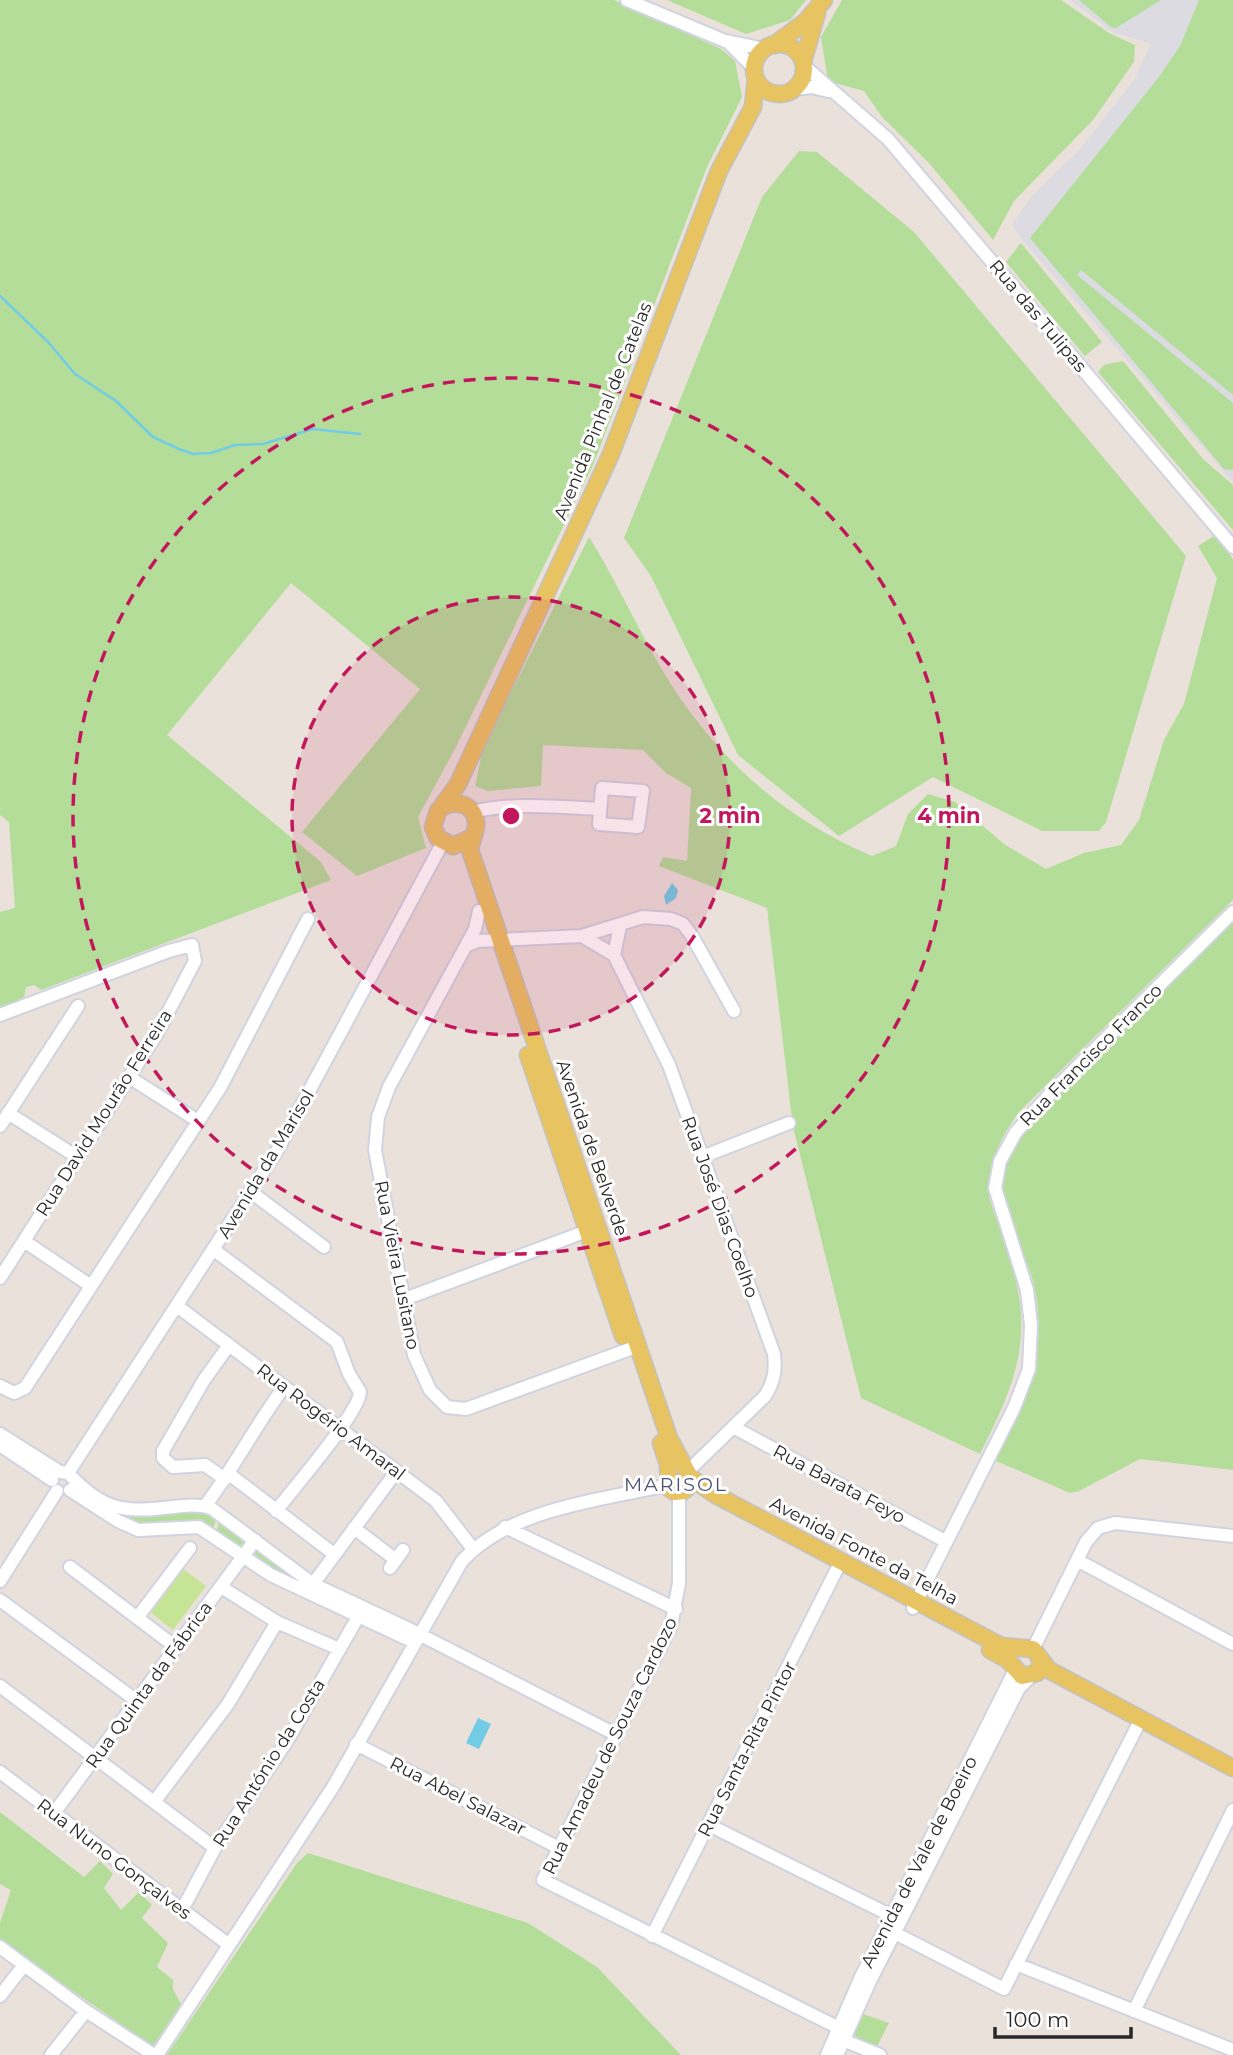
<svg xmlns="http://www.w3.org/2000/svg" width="1233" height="2055" font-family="Montserrat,sans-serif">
<rect width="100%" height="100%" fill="#eae2da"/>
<path fill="#dcdbe2" d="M1070 0H1233V482L1024 242 1012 224 1032 196 1080 149 1134 80 1151 44 1113 32Z"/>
<path fill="#b3dd99" d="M0 0H614L721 49 735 61 742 97 707 167 593 465 456 747 418 817 426 848 357 876 302 832 420 689 291 583 167 735 321 862 331 880 41 990 34 985 26 987 24 997 0 1008V912L15 908 9 822 0 815Z
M667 0H806L790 20 746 34Z
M842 0H1061L1109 33 1135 45 1134 62 1093 120 1014 201 993 240 929 163 882 117 864 91 828 81 821 37Z
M1079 0H1161L1116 28 1111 27Z
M1199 0H1233V395L1081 270 1077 275 1233 403V470L1224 469 1030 238 1159 77 1180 46Z
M799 151 817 152 914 232 1186 556 1106 822 1099 831H1042L933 777 839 836 738 755 651 576 624 538 762 197Z
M1021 243 1102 342 1085 356 1006 262Z
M1123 361 1203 459 1233 485V530L1098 372 1104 365Z
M1214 536 1233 559V900L1019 1112C1000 1138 988 1163 989 1197 996 1219 1004 1241 1011 1263 1035 1339 1014 1386 980 1454L861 1398 793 1127 767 908 659 866 663 857 687 861 691 788 666 773 643 750 543 745 541 786 488 791 475 786 483 748 589 537C613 575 631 615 653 654 704 746 775 815 872 856L896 846 908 814 928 794 955 802 1004 844 1046 869 1084 853 1121 845 1139 820 1164 740 1184 704 1217 578 1198 546Z
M1233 919V1470L1140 1459 1079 1491 1070 1493 994 1460C1026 1406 1046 1359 1036 1295 1029 1248 987 1201 1009 1152 1022 1126 1053 1103 1073 1082 1126 1028 1180 973 1233 919Z
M198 1509 217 1516 213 1530C180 1528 144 1533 117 1513L134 1516Z
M220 1519 247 1542 241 1549 216 1532Z
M258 1549 310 1587 295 1583 253 1557Z
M0 1812 84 1877 100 1861 113 1874 104 1888 121 1910 139 1892 152 1905 142 1918 168 1943 157 1967 173 1980V1989L181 2004 153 2046 0 1941V1923L11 1890 0 1884Z
M308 1853 528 1923 597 1967 681 2055H167L297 1863Z
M860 2013 889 2023 876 2048 854 2035Z"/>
<path fill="#c6e496" d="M182 1568 206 1586 173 1630 150 1612Z"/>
<path fill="#73cce6" d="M672 883 678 890 676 898 666 905 664 896Z
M478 1718 491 1724 479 1749 466 1743Z"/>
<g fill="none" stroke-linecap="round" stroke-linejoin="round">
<path stroke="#73cce6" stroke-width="2.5" d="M0 296 49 343 75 374 116 401 153 437 179 449 193 454 211 453 235 445 263 444 313 429 360 434"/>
<defs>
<path id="minor" d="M627 0 725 41 765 49
M731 45 754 68
M803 65 888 139 1233 547
M794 89 812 87 828 91
M602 788 643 791 638 827 599 824Z
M472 812C515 802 557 807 600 809
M479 911 475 929 389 1087 378 1117 375 1150 414 1355 430 1390 447 1407 466 1409 638 1346
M582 936 614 955 669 1065 774 1354C776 1371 774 1382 765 1396L687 1472
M467 945 478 941 582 936 643 917 671 919 683 924 692 936 734 1011
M614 955 620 926
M0 1015 169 951 192 945 195 961 156 1035 0 1278
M129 1077 198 1121
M8 1113 77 1157
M0 1126 78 1006
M702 1157 789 1123
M251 1192 324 1247
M24 1241 91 1286
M214 1250 337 1342 349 1374 360 1392C360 1412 292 1490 276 1511
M402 1300 587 1231
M177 1306 436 1501 473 1549
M0 1386 14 1393 25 1388 220 1088 308 919
M733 1427 945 1541
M0 1434 60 1472 68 1473C103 1511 124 1513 173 1507 186 1505 198 1504 211 1508L313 1584 409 1629 617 1735
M0 1445 52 1480
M68 1473 278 1149 443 842
M229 1474 334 1554
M225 1479 205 1465 173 1467 163 1458V1451L204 1380 229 1345
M70 1490 118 1521 138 1530 199 1527 271 1575 414 1642
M679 1492V1583L671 1626 543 1880 847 2032
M205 1506C234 1468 255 1426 284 1387
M505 1527 676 1609
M354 1528 396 1560
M1077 1560 1233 1644
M70 1567 177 1648
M390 1568 403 1550
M0 1581 57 1491
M313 1584 396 1472
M221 1587 277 1622 339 1649
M0 1600 137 1701
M913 1608 1014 1408 1029 1369 1031 1325 1027 1290 995 1188 1000 1161 1016 1132 1050 1094 1233 912
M137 1618 190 1548
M1033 1649 1086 1542 1098 1528 1115 1523 1233 1536
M0 1686 215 1848
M356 1744 559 1848
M0 1772 229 1945
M154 1802 228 1704 277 1622
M54 1813 255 1540
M709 1825 898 1919
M182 1910 215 1848 287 1741 358 1617
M887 1929 1004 1989 1141 1719
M652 1936 841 1561
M0 1947 86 2011 154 2055
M1016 1964 1233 2050
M0 1996 24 1965
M1134 2011 1233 1810
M838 2038 880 2055
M51 2055 86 2011
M157 2055 333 1787 462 1561C511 1508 599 1501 667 1485
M827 2055 861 1977 1015 1670
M837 2055 870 1981 1019 1688 1031 1676"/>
<path id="major" d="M754 69a25 25 0 1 1 50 0a25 25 0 1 1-50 0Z
M774 45 805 22 824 0
M803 62 817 13
M442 806 458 784 611 454 719 171 753 107 756 79
M471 838 453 846 438 838 433 827 438 811C450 798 474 802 476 822 477 831 471 840 470 850L669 1438 690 1477 714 1494 1001 1646 1033 1649 1049 1670 1233 1768
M528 1055 623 1336
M661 1443 668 1464 669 1488 675 1492 684 1491 690 1485V1477
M990 1650 1008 1660 1022 1676 1037 1673 1041 1662"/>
</defs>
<use href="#minor" stroke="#d0d3e0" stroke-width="16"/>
<use href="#major" stroke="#c3c3c3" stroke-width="19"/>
<use href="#minor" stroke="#fff" stroke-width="12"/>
<use href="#major" stroke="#e7c362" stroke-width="16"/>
</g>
<circle cx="511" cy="816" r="219" fill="#c2185b" fill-opacity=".12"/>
<g fill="none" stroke="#c2185b" stroke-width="3.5" stroke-dasharray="12 9">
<circle cx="511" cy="816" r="219"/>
<circle cx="511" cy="816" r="438"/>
</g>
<g text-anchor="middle" stroke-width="6" stroke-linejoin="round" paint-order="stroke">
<g font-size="18" fill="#282828" stroke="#fff">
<text transform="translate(1038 316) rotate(50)" y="6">Rua das Tulipas</text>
<text transform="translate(603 411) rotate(-68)" y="6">Avenida Pinhal de Catelas</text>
<text transform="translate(1091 1055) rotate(-45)" y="6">Rua Francisco Franco</text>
<text transform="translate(104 1113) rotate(-58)" y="6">Rua David Mourão Ferreira</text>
<text transform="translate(592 1148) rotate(71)" y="6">Avenida de Belverde</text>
<text transform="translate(266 1164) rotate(-59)" y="6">Avenida da Marisol</text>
<text transform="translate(720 1207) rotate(70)" y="6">Rua José Dias Coelho</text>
<text transform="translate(397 1265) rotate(79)" y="6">Rua Vieira Lusitano</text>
<text transform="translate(331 1422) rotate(37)" y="6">Rua Rogério Amaral</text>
<text transform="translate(839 1484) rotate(28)" y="6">Rua Barata Feyo</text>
<text transform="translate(864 1551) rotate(28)" y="6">Avenida Fonte da Telha</text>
<text transform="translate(149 1685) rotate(-54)" y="6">Rua Quinta da Fábrica</text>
<text transform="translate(610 1746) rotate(-64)" y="6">Rua Amadeu de Souza Cardozo</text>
<text transform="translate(747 1749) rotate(-63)" y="6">Rua Santa-Rita Pintor</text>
<text transform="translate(269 1763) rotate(-58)" y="6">Rua António da Costa</text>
<text transform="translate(458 1796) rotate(27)" y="6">Rua Abel Salazar</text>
<text transform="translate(114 1859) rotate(37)" y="6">Rua Nuno Gonçalves</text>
<text transform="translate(919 1862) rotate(-63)" y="6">Avenida de Vale de Boeiro</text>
</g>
<g font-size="19" letter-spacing="2" fill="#4b5475" stroke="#fff">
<text x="676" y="1491">MARISOL</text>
</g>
</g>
<circle cx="511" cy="816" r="10" fill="#c2185b" stroke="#fff" stroke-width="3.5"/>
<g font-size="21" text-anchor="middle" font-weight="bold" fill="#c2185b" stroke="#fff" stroke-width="6" stroke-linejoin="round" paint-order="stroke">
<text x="730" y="823">2 min</text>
<text x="949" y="823">4 min</text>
</g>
<path d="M995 2027v10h136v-10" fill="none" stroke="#282828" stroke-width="3.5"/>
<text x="1006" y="2027" font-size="21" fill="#282828" stroke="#ffffff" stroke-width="5" paint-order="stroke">100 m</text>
</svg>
